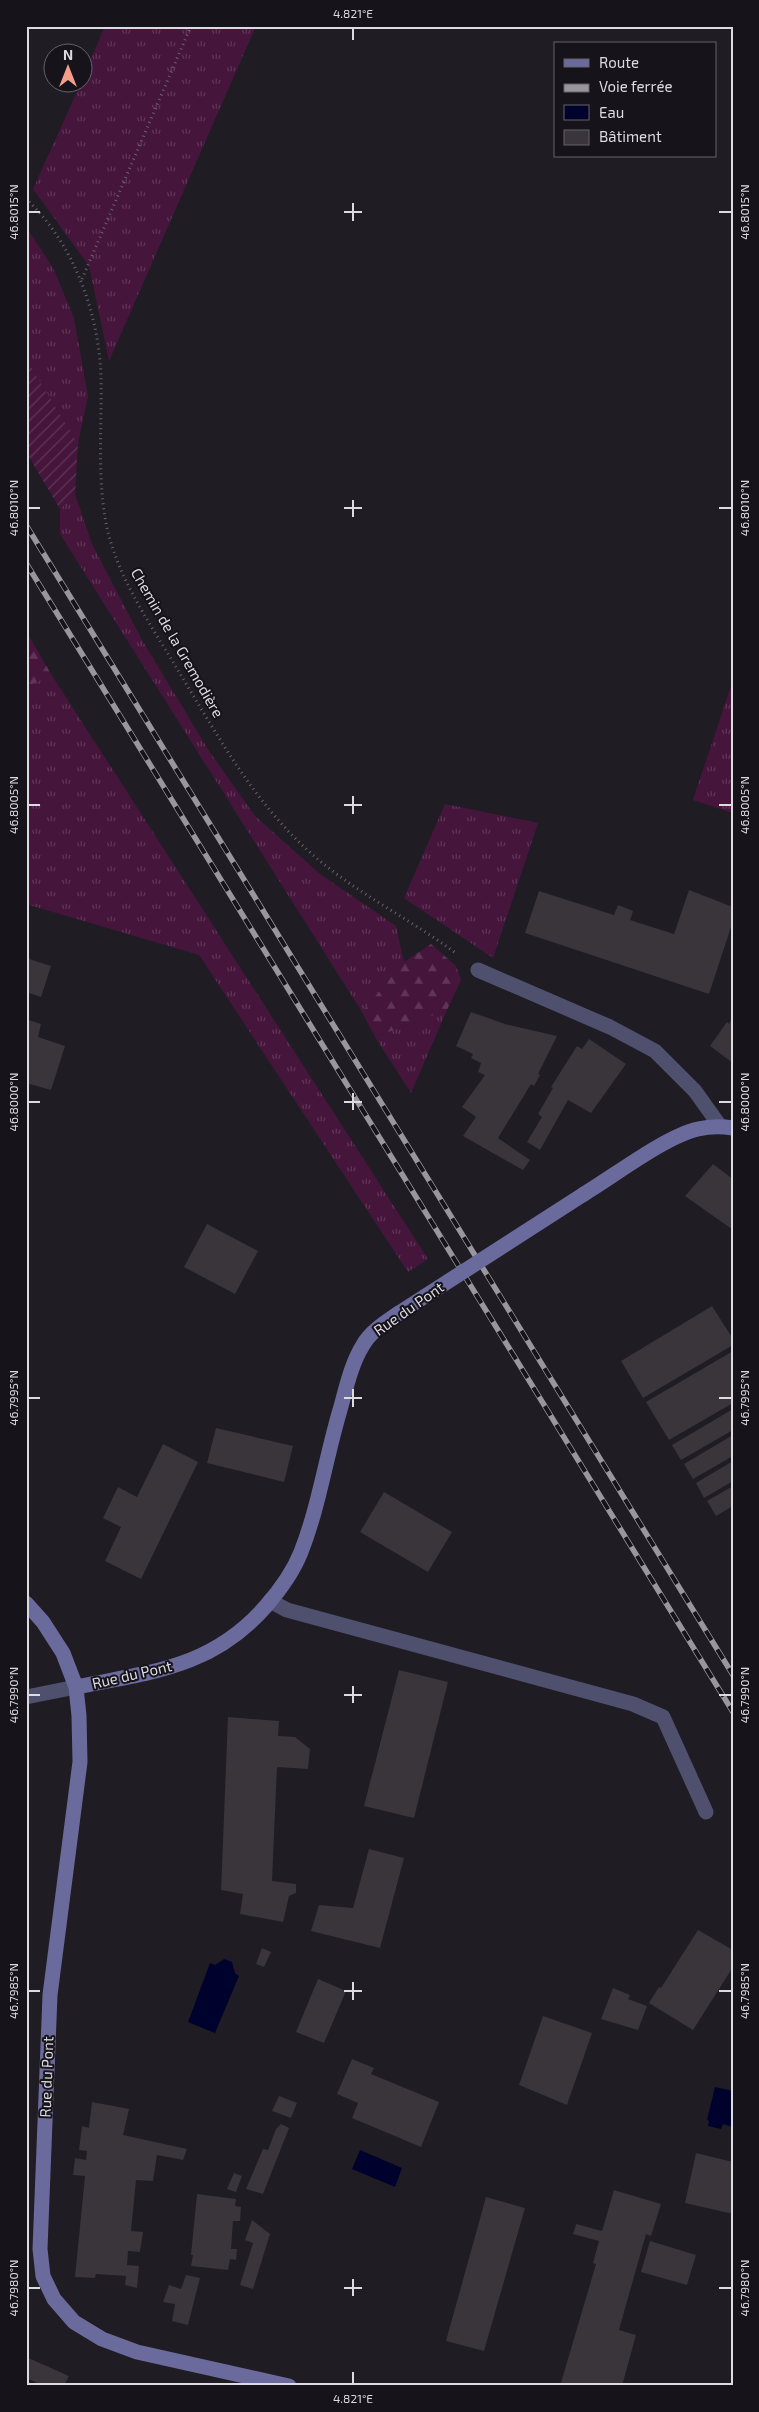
<svg xmlns="http://www.w3.org/2000/svg" width="759" height="2412" font-family="'Exo 2',sans-serif">
<defs>
<pattern id="grass-tufts" width="24" height="20" patternUnits="userSpaceOnUse" patternTransform="scale(1.25)"><rect width="24" height="20" fill="#46153c"/><path d="M3 7l-1-3M5 7V3M7 7l1-3M15 17l-1-3M17 17v-4M19 17l1-3" fill="none" stroke="#603658"/></pattern>
<pattern id="forest-firs" width="22" height="20" patternUnits="userSpaceOnUse" patternTransform="scale(1.25)"><rect width="22" height="20" fill="#46153c"/><path d="M5 1l3.5 6h-7zM16 11l3.5 6h-7z" fill="#603658"/></pattern>
<pattern id="garden-furrows" width="10" height="10" patternUnits="userSpaceOnUse" patternTransform="scale(1.25)"><rect width="10" height="10" fill="#46153c"/><path d="M-1 1l2-2M0 10L10 0M9 11l2-2" fill="none" stroke="#603658"/></pattern>
</defs>
<rect width="100%" height="100%" fill="#1f1c24"/>
<path fill="url(#grass-tufts)" d="M105 26H256L109 361 89 266 33 189 81 83 82 82 83 78Z
M26 226 54 270 74 318 88 396 78 444 31 367H26Z
M75 494 92 544 142 640 209 751 255 816 320 874 396 926 404 962 362 1012 60 534V509Z
M51 674 428 1259 408 1272 199 955 26 904V688Z
M733 680V813L693 800Z
M445 804 538 823 493 958 404 898Z
M447 1010 411 1093 375 1037Z"/>
<path fill="url(#forest-firs)" d="M26 631 51 674 26 688Z
M431 944 456 966 461 980 447 1010 375 1037 362 1012 404 962Z"/>
<path fill="url(#garden-furrows)" d="M26 367H31L78 444 75 494 60 509 26 452Z"/>
<path fill="#00022e" d="M224 1959 232 1962 235 1973 239 1976 215 2033 188 2022 210 1963 215 1965Z
M715 2087 733 2091V2127L723 2124 721 2129 708 2126 709 2121 707 2120Z
M360 2150 402 2168 395 2187 352 2169Z"/>
<path fill="#3a343b" d="M689 890 733 907V921L709 994 525 933 539 891 614 915 618 905 633 911 630 920 674 934Z
M26 958 51 966 41 997 26 992Z
M471 1012 505 1024 557 1036 538 1074 540 1075 534 1086 531 1084 498 1138 530 1160 523 1170 463 1136 476 1117 462 1107 485 1075 478 1072 481 1063 471 1058 473 1054 456 1046Z
M733 1016V1063L710 1046 727 1022 729 1024Z
M26 1019 41 1024 38 1037 65 1046 51 1090 26 1083 29 1066 26 1065Z
M589 1039 626 1064 591 1113 568 1100 540 1150 527 1142 542 1117 538 1114 553 1088 551 1087 577 1046 582 1049Z
M713 1164 733 1179V1230L685 1196Z
M207 1224 258 1251 235 1294 184 1267Z
M712 1306 733 1339V1345L643 1398 621 1361Z
M733 1351V1403L669 1440 646 1402Z
M733 1409V1430L681 1460 672 1445Z
M216 1428 293 1446 284 1482 207 1463Z
M733 1435V1456L693 1479 684 1464Z
M163 1444 198 1462 141 1579 105 1561 121 1527 103 1518 118 1487 137 1497Z
M733 1461V1481L704 1498 696 1483Z
M733 1486V1506L716 1516 707 1501Z
M384 1492 452 1532 428 1572 360 1532Z
M399 1670 448 1682 414 1818 364 1806Z
M228 1717 279 1721 278 1736 295 1737 310 1749 308 1769 277 1767 272 1881 296 1884V1893L289 1896 283 1922 240 1914 243 1894 221 1890Z
M369 1849 404 1858 380 1948 311 1931 319 1905 353 1908Z
M698 1930 733 1950V1967L693 2030 649 2003 659 1987 661 1988Z
M262 1948 271 1952 264 1967 256 1964Z
M318 1979 346 1991 324 2043 296 2032Z
M613 1988 630 1995 628 1999 647 2006 638 2030 601 2019Z
M543 2016 592 2033 567 2105 519 2085Z
M352 2059 374 2068 371 2074 439 2102 421 2147 352 2118 358 2103 337 2094Z
M279 2096 297 2103 291 2118 272 2111Z
M92 2102 129 2109 123 2135 187 2149 183 2160 157 2155 153 2181 136 2180 131 2231 143 2232 140 2252 128 2251 127 2265 139 2266 137 2288 125 2285 126 2276 96 2274 95 2278 75 2277 85 2176 73 2175 75 2158 86 2160 87 2151 79 2150 82 2126 89 2128Z
M281 2124 289 2128 263 2194 246 2189 263 2149 268 2150 276 2129Z
M696 2153 733 2162V2214L685 2203Z
M234 2173 242 2176 236 2192 227 2189Z
M614 2190 661 2204 651 2236 646 2234 619 2330 636 2335 622 2386H560L596 2264 593 2263 599 2241 573 2234 575 2228 576 2224 602 2231Z
M197 2194 236 2199 235 2206 241 2207 240 2221H233L231 2249H237L236 2260 230 2259 228 2270 191 2266 193 2255H191Z
M486 2197 525 2208 484 2351 446 2341Z
M252 2220 270 2234 253 2289 240 2285 253 2243 245 2240Z
M650 2241 696 2255 687 2285 641 2272Z
M186 2275 200 2278 188 2325 172 2321 175 2304 163 2302 169 2285 181 2289Z
M26 2357 69 2376 64 2386H44L26 2378Z"/>
<g fill="none" stroke-linecap="round" stroke-linejoin="round">
<path stroke="#67656c" stroke-width="3" stroke-dasharray="1 4" stroke-linecap="butt" d="M26 198C35 208 45 218 53 230 83 272 99 325 101 376 102 425 97 475 106 523 116 575 149 622 176 667 218 736 257 809 320 861 362 896 413 921 457 954
M82 279 191 26"/>
<path stroke="#4e506e" stroke-width="15" d="M270 1601 287 1610 633 1704 663 1717 706 1812"/>
<path stroke="#4e506e" stroke-width="15" d="M478 970 610 1027 655 1051 695 1091 720 1126
M26 1697 76 1687"/>
<path stroke="#6a6b9c" stroke-width="15" d="M584 1194C614 1176 666 1136 698 1129 710 1126 721 1126 733 1128
M26 1603 43 1622 63 1653 76 1687 79 1716 80 1762 50 1995 40 2249 43 2276 54 2299 74 2322 102 2339 137 2352 289 2386
M76 1687C151 1672 212 1668 266 1606 280 1590 293 1572 301 1552 319 1506 326 1457 340 1410 346 1389 351 1364 363 1345 371 1331 386 1322 399 1313"/>
<defs>
<path id="rail" d="M26 525 733 1675
M26 563 733 1712"/>
</defs>
<use href="#rail" stroke="#99979d" stroke-width="5.5"/>
<use href="#rail" stroke="#16131b" stroke-width="4" stroke-dasharray="11" stroke-linecap="butt"/>
<path stroke="#6a6b9c" stroke-width="15" d="M399 1313 584 1194"/>
</g>
<path fill="none" stroke="#dcdbe0" stroke-width="2" d="M353 28V40M353 203V221M28 212H40M344 212H362M719 212H732M353 500V517M28 508H40M344 508H362M719 508H732M353 796V814M28 805H40M344 805H362M719 805H732M353 1093V1110M28 1102H40M344 1102H362M719 1102H732M353 1389V1407M28 1398H40M344 1398H362M719 1398H732M353 1686V1703M28 1695H40M344 1695H362M719 1695H732M353 1982V2000M28 1991H40M344 1991H362M719 1991H732M353 2279V2296M28 2288H40M344 2288H362M719 2288H732M353 2372V2384"/>
<g text-anchor="middle" stroke-width="4" stroke-linejoin="round" paint-order="stroke">
<g font-size="15" fill="#dcdbe0" stroke="#16131b">
<text transform="translate(177 643) rotate(60)" y="5">Chemin de la Gremodière</text>
<text transform="translate(409 1309) rotate(-35)" y="5">Rue du Pont</text>
<text transform="translate(132 1675) rotate(-13)" y="5">Rue du Pont</text>
<text transform="translate(47 2077) rotate(-88)" y="5">Rue du Pont</text>
</g>
</g>
<rect width="759" height="2412" fill="none" stroke="#16131b" stroke-width="55"/>
<rect x="554" y="42" width="162" height="115" fill="#16131b" stroke="#65636a"/>
<rect x="564" y="59" width="25" height="8" fill="#6a6b9c" stroke="#65636a"/>
<text x="599" y="68" font-size="15" fill="#dcdbe0">Route</text>
<rect x="564" y="84" width="25" height="8" fill="#99979d" stroke="#65636a"/>
<text x="599" y="92" font-size="15" fill="#dcdbe0">Voie ferrée</text>
<rect x="564" y="105" width="25" height="15" fill="#00022e" stroke="#65636a"/>
<text x="599" y="118" font-size="15" fill="#dcdbe0">Eau</text>
<rect x="564" y="130" width="25" height="15" fill="#3a343b" stroke="#65636a"/>
<text x="599" y="142" font-size="15" fill="#dcdbe0">Bâtiment</text>
<g transform="translate(68 68)"><circle r="24" fill="#16131b" stroke="#65636a"/>
<path d="M0-4L9 19L0 12L-9 19Z" fill="#f49d8b"/>
<text y="-8" font-size="14" font-weight="bold" text-anchor="middle" fill="#dcdbe0">N</text>
</g>
<rect x="28" y="28" width="704" height="2356" fill="none" stroke="#dcdbe0" stroke-width="2"/>
<g font-size="12" text-anchor="middle" fill="#dcdbe0">
<text x="353" y="18">4.821°E</text>
<text transform="translate(14 212) rotate(-90)" y="4">46.8015°N</text>
<text transform="translate(745 212) rotate(-90)" y="4">46.8015°N</text>
<text transform="translate(14 508) rotate(-90)" y="4">46.8010°N</text>
<text transform="translate(745 508) rotate(-90)" y="4">46.8010°N</text>
<text transform="translate(14 805) rotate(-90)" y="4">46.8005°N</text>
<text transform="translate(745 805) rotate(-90)" y="4">46.8005°N</text>
<text transform="translate(14 1102) rotate(-90)" y="4">46.8000°N</text>
<text transform="translate(745 1102) rotate(-90)" y="4">46.8000°N</text>
<text transform="translate(14 1398) rotate(-90)" y="4">46.7995°N</text>
<text transform="translate(745 1398) rotate(-90)" y="4">46.7995°N</text>
<text transform="translate(14 1695) rotate(-90)" y="4">46.7990°N</text>
<text transform="translate(745 1695) rotate(-90)" y="4">46.7990°N</text>
<text transform="translate(14 1991) rotate(-90)" y="4">46.7985°N</text>
<text transform="translate(745 1991) rotate(-90)" y="4">46.7985°N</text>
<text transform="translate(14 2288) rotate(-90)" y="4">46.7980°N</text>
<text transform="translate(745 2288) rotate(-90)" y="4">46.7980°N</text>
<text x="353" y="2403">4.821°E</text>
</g>
</svg>
